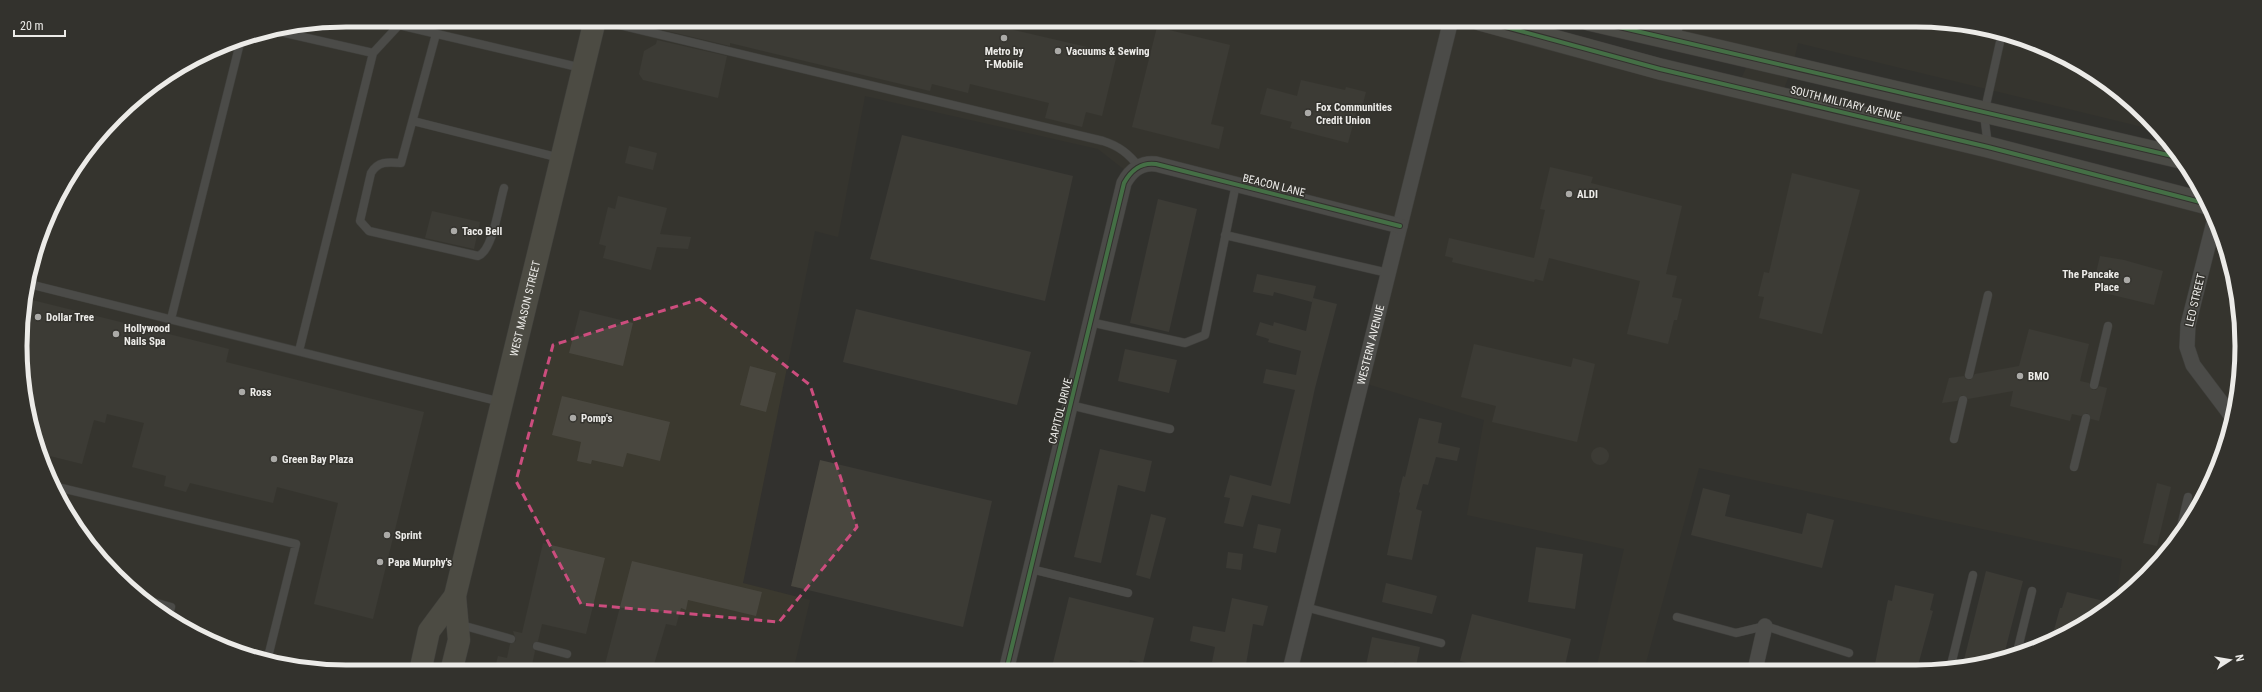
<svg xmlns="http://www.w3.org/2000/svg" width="2262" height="692" font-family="'Roboto Condensed',sans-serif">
<rect width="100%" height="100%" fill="#32312e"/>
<path fill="#3b392f" d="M346 20H1480L1738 86 1750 59 1589 20H1916L1980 26 2041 45 2097 75 2147 116 2159 131 1798 43 1792 68 1781 96 2208 204 2217 221 2236 283 2242 346 2236 410 2198 509 2131 591 2116 601 2122 559 1699 468 1644 670H1596L1624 549 1467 515 1484 420 1361 382 1399 226 1156 164 1130 174 1098 149 865 96 838 237 815 231 743 583 810 600 793 671 346 672 282 666 221 647 165 617 116 577 75 527 31 430 21 368 23 304 54 202 88 147 131 101 221 45 283 26Z"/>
<path fill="#49473f" d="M661 20H971L1117 54 1102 116 1086 112 1082 127 1045 118 1049 103 970 84 968 93 932 84 930 91 730 43V46L659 29Z
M1157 27 1230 45 1211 124 1224 127 1219 149 1132 127Z
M657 40 727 56 718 98 643 80 639 74 644 51 656 44Z
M1301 80 1345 90 1346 87 1366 92 1361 111 1357 110 1348 143 1290 128 1292 122 1260 114 1267 88 1297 96Z
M902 135 1073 176 1045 301 870 259Z
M629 146 657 153 653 170 625 163Z
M1550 167 1593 177 1591 183 1682 206 1666 274 1677 276 1672 297 1682 299 1677 320H1674L1668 344 1627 334 1640 281 1549 258 1543 281 1535 279 1534 282 1452 262 1453 258 1445 256 1449 238 1534 258 1545 210 1540 209Z
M1792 173 1860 190 1822 334 1759 318 1764 297 1758 296 1764 272 1769 273Z
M618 196 667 208 660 234 691 237 688 249 657 247 651 270 603 258 606 246 599 244 608 207 615 209Z
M1158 199 1197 209 1169 332 1130 323Z
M432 211 480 222 474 249 425 238Z
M2100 256 2124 260 2163 271 2154 305 2092 290Z
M1257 274 1316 286 1312 302 1274 292 1273 296 1253 292Z
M24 298 229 349 226 362 424 412 373 619 314 604 338 503 277 487 273 503 190 483 186 492 164 486 166 476 132 467 144 423 107 414 105 423 94 420 82 464 42 454 31 430 21 368Z
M1313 298 1337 304 1315 388 1290 504 1252 495 1243 527 1224 523 1230 498 1224 497 1230 475 1271 486 1295 390 1263 383 1266 369 1296 375 1301 351 1268 342 1269 339 1256 335 1260 322 1273 326 1274 322 1306 331Z
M856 309 1031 352 1017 405 843 362Z
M580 310 633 323 623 366 569 353Z
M2029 329 2089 344 2080 381 2089 383 2092 390H2096L2099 386 2107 388 2099 421 2091 419 2087 413 2081 416 2072 414 2070 421 2010 406 2013 391 1968 399 1962 395 1957 401 1942 403 1949 378 1964 376 1966 379 1970 380 1975 374 2019 366Z
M1474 344 1571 367 1573 358 1595 364 1577 442 1492 422 1496 406 1461 397Z
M1125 349 1177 360 1169 393 1118 381Z
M750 366 776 373 766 412 740 405Z
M562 396 670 422 660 461 627 453 623 467 592 460 591 464 577 461 581 442 552 435Z
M1419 418 1442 423 1438 443 1460 448 1457 461 1436 457 1428 485 1423 484 1416 509 1422 511 1412 560 1387 555 1400 493 1399 492 1403 476 1405 477Z
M1591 456a9 9 0 1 1 18 0a9 9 0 1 1-18 0Z
M1100 449 1152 461 1145 492 1118 485 1101 563 1074 557Z
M820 460 992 501 963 627 791 586Z
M2157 483 2171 487 2157 546 2143 543Z
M1703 488 1730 495 1725 516 1802 534 1807 513 1834 520 1822 568 1691 535Z
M1151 514 1166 518 1150 579 1136 575Z
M1258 524 1281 529 1276 553 1253 548Z
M543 543 605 558 586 634 542 624 538 641 532 645 535 651 532 665 541 667V672H494L498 656 507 658 510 644 516 641 513 631 522 633Z
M1536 547 1583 554 1575 609 1528 602Z
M1228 552 1243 554 1241 570 1226 568Z
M632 561 762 592 756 616 688 600 686 610 681 608 676 626 666 624 652 671 603 672Z
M1986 571 2023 581 2004 655 1962 668Z
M1386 583 1437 596 1432 614 1382 602Z
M1895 585 1934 594 1930 610 1933 611 1917 669H1874L1888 600 1892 601Z
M2067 592 2112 603 2060 638 2051 641 2060 608H2062Z
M1069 597 1154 618 1143 663 1130 660 1128 671H1051Z
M1232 598 1268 606 1263 626 1253 624 1245 670H1219L1220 663 1212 662 1215 647 1190 641 1193 626 1225 632Z
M1472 614 1571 639 1564 670H1498L1460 661Z
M1372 637 1420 647 1416 666 1394 662 1393 670H1365Z"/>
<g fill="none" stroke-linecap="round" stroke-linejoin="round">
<defs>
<path id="lane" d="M599 20 1103 141C1119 146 1129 154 1139 167
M399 25 582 68
M272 30 373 53
M436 34 401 163C388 162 378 161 371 173L360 221 369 231 478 256C493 251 499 204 504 188
M1676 40 1680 20
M413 121 560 158
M1988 146 1984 114 2002 33
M1225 235 1388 273
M29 284 501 402
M171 319 241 39
M1090 322 1185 343 1205 335 1236 184
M299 351 373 53 399 25 401 20
M1969 375 1988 295
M2094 385 2108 326
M1070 405 1170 429
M1954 439 1963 400
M2074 467 2086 418
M57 487 296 544 267 661
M2180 531 2188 497
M1031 569 1128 593
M143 599 171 607 168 619
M1305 607 1441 643
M1677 617 1736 633 1765 626 1849 653
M458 624 511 639
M537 646 567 654
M2017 652 2032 591
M1950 669 1973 575"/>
<g id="street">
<path d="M2215 218 2188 325 2187 347 2193 365 2233 418"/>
<path id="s1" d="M1290 670 1451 20"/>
<path d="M1755 670 1765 626"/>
<path d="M1006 671 1124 183C1131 170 1142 162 1156 164L1400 226"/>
</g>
<path id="secondary" d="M1480 20 1660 69 1988 147 2208 204
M1589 20 2181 158"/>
<g id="primary">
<path d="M420 672 429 631 455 596"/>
<path id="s2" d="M451 672 459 640 455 596 595 20"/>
</g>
</defs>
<use href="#lane" stroke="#50504d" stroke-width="9"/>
<use href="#street" stroke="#50504d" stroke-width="16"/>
<use href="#secondary" stroke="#50504d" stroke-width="22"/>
<use href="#primary" stroke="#50504d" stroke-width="23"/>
<use href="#lane" stroke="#6a6a68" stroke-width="8"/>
<use href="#street" stroke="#6a6a68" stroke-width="15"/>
<use href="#secondary" stroke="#6c6a64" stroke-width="21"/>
<use href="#primary" stroke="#6e6b5e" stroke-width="22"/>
<defs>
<path id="cycleway" d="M1480 20 1660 69 1988 147 2208 204
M1589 20 2181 158
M1006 671 1124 183C1131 170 1142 162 1156 164L1400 226"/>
</defs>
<use href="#cycleway" stroke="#33322d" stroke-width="6"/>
<use href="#cycleway" stroke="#5cba63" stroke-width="4"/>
</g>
<path d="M0 0H2262V692H0ZM700 299 810 385 857 527 779 622 581 604 516 481 553 345Z" fill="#32312e" fill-opacity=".55" fill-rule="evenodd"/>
<path fill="none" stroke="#cc4d7e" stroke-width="3" stroke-dasharray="8 5" stroke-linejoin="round" d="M700 299 810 385 857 527 779 622 581 604 516 481 553 345Z"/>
<g fill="#abaaa7" stroke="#33322d" stroke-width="1.5">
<circle cx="1004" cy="38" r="4"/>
<circle cx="1058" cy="51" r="4"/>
<circle cx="1308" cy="113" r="4"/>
<circle cx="1569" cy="194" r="4"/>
<circle cx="454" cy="231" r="4"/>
<circle cx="2127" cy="280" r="4"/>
<circle cx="38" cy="317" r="4"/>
<circle cx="116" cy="334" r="4"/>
<circle cx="2020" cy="376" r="4"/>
<circle cx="242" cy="392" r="4"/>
<circle cx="573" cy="418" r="4"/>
<circle cx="274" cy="459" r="4"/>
<circle cx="387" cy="535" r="4"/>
<circle cx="380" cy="562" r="4"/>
</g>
<g text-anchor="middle" stroke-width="3" stroke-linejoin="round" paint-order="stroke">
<g font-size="11" font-weight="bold" fill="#ecebe8" stroke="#33322d" text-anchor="start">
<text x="1004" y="55" text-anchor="middle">Metro by<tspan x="1004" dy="13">T-Mobile</tspan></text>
<text x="1066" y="55">Vacuums &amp; Sewing</text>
<text x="1316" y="111">Fox Communities<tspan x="1316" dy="13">Credit Union</tspan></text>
<text x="1577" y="198">ALDI</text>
<text x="462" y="235">Taco Bell</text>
<text x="2119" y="278" text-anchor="end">The Pancake<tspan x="2119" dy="13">Place</tspan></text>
<text x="46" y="321">Dollar Tree</text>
<text x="124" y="332">Hollywood<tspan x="124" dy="13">Nails Spa</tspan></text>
<text x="2028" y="380">BMO</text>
<text x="250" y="396">Ross</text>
<text x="581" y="422">Pomp's</text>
<text x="282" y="463">Green Bay Plaza</text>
<text x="395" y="539">Sprint</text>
<text x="388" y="566">Papa Murphy's</text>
</g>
<g font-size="11" fill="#ecebe8" stroke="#33322d">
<text transform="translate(1846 103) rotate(14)" y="4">SOUTH MILITARY AVENUE</text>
<text transform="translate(1274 185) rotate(14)" y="4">BEACON LANE</text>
<text transform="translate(2195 300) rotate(-77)" y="4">LEO STREET</text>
<text dy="4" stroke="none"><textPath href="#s2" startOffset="373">WEST MASON STREET</textPath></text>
<text dy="4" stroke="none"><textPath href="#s1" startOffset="335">WESTERN AVENUE</textPath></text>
<text transform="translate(1060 411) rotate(-76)" y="4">CAPITOL DRIVE</text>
</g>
</g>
<path d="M0 0H2262V692H0ZM346 27H1916A319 319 0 0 1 2235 346V346A319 319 0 0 1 1916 665H346A319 319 0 0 1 27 346V346A319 319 0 0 1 346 27Z" fill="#33322d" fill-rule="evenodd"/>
<path fill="none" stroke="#ecebe8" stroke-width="5" d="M346 27H1916A319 319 0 0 1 2235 346V346A319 319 0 0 1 1916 665H346A319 319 0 0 1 27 346V346A319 319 0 0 1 346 27Z"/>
<g transform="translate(2230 660) rotate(78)" stroke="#33322d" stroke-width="3" paint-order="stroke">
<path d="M0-3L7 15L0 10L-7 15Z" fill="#ecebe8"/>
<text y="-6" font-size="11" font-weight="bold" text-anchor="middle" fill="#ecebe8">N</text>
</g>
<path d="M14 30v6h51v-6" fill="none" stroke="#ecebe8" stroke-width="2"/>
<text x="20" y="30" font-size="12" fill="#ecebe8" stroke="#33322d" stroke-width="3" paint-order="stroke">20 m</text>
</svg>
